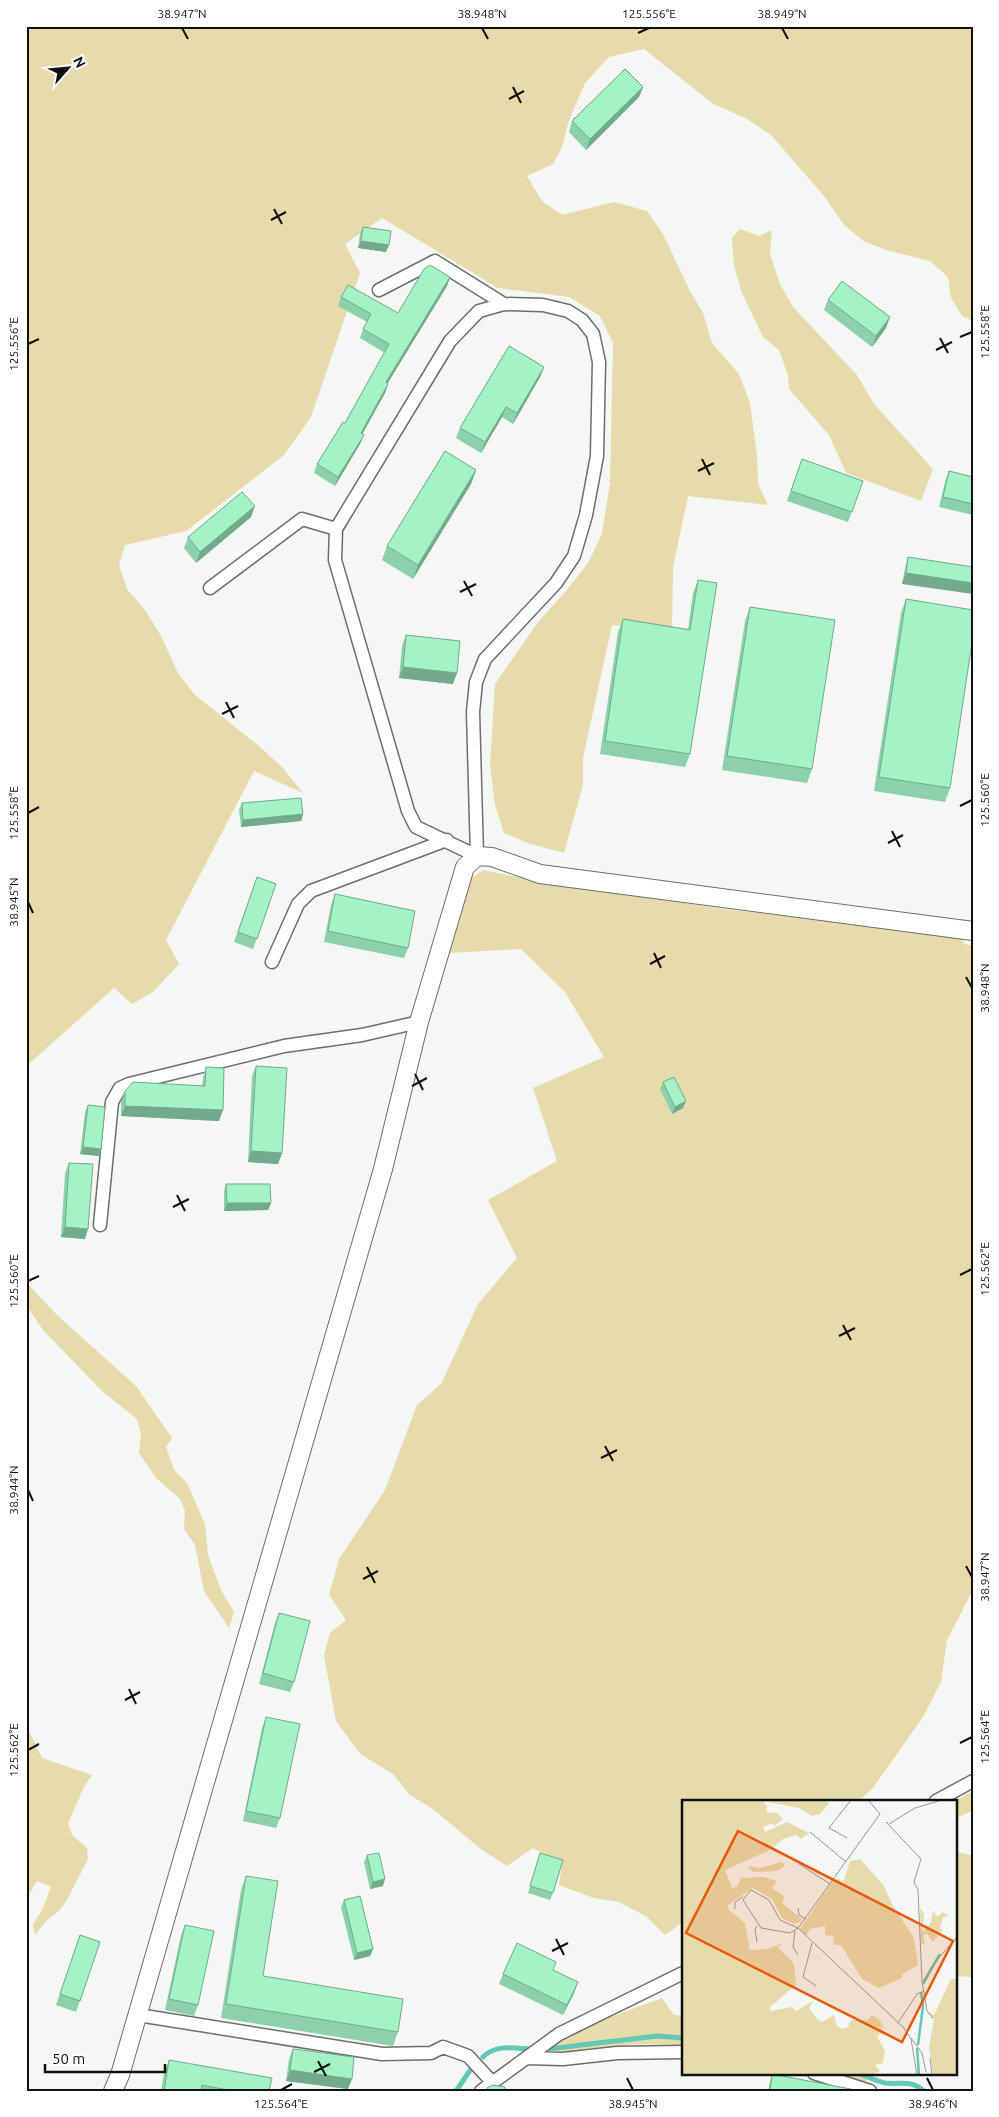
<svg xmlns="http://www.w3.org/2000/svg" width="999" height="2117" font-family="Ubuntu,sans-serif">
<rect width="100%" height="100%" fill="#f4f7f3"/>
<path fill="#e7daab" d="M26 26H973V321L962 316 951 298 948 277 930 261 890 251 865 242 844 225 824 196 771 135 747 119 712 103 644 49 609 57 585 83 569 120 562 147 553 164 527 176 542 201 562 215 614 202 647 211 663 234 689 289 703 313 712 343 739 374 750 403 757 455 758 484 768 505 688 496 673 567 672 629 612 625 583 758V785L564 853 530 844 504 833 495 805 490 765 495 684 538 622 566 591 588 563 602 534 610 483 613 343 600 316 569 297 498 288 382 218 345 244 360 273 311 417 284 455 186 531 125 545 119 565 127 589 145 610 161 636 178 673 194 694 260 747 283 768 303 793 254 771 166 940 179 964 153 992 132 1004 114 988 30 1063 26 1060Z
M740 229 759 236 772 230 770 254 780 284 793 307 857 375 874 404 933 469 921 501 846 473 829 435 789 389 788 375 779 350 763 337 742 293 734 266 732 238Z
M483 870 543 882 731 910 961 935 964 944 973 946V1590L947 1640 941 1682 923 1717 873 1788 858 1801H683V1922L665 1935 647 1917 619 1902 594 1898 559 1885 562 1864 533 1848 507 1866 482 1850 433 1809 410 1795 393 1774 360 1754 336 1721 324 1655 330 1633 346 1620 329 1595 339 1559 385 1490 417 1405 441 1384 478 1304 517 1258 488 1200 557 1161 533 1088 604 1057 565 992 521 949 449 953 470 879Z
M26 1282 57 1315 136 1386 172 1438 166 1447 174 1470 187 1483 205 1524 208 1555 221 1590 234 1612 229 1628 204 1591 195 1545 184 1529 185 1511 180 1499 156 1478 139 1453 141 1435 137 1419 102 1391 43 1330 26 1305Z
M26 1725 42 1758 92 1775 85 1785 68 1823 72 1835 87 1848 88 1859 67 1900 60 1910 45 1922 35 1935 33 1925 43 1908 51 1887 37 1881 26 1899Z
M973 1791V1810L955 1819V1801Z
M955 1851 973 1856V1977L955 1976Z
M662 1998 674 2015 683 2016V2045L636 2044 551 2055 548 2049 587 2026Z
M831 2073H869L865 2084Z"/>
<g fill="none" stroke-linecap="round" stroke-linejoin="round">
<path stroke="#63c9b7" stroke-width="5" d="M548 2049 657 2036 683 2038
M483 2057C496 2044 513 2048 530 2049
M857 2073C866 2076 876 2081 885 2083 901 2085 910 2079 924 2091
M456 2091 473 2066"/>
<defs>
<path id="street" d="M379 290 435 261 504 304
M504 304 543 305 568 311 582 320 593 334 599 362 597 456 586 515 574 556 556 583 485 659 476 682 473 712 477 856 416 827 408 811 335 560 336 529 450 341 479 311Z
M210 588 302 519 336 529
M272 962 298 904 311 891 447 840
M100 1225 112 1102 120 1088 129 1084 284 1046 362 1035 419 1022
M936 1801 973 1781
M138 2015 382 2054 431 2053 443 2047 468 2056 492 2082
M527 2058 563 2059 617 2053 683 2052
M814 2073 870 2091
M481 2091 559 2034 683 1973"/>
<path id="secondary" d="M113 2091 120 2075 383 1169 419 1022 465 867 477 856 492 857 540 874 973 931"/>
</defs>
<use href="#street" stroke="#6c6f6b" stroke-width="15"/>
<use href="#secondary" stroke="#6c6f6b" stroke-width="20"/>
<use href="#street" stroke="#fff" stroke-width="12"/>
<use href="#secondary" stroke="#fff" stroke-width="18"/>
</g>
<path fill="#8dd1aa" d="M643 87 639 97 586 150 569 132 572 121Z
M363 227 386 252 358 248 360 234Z
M450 277 447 286 387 383 388 384 385 393 362 434 360 444 335 486 314 473 317 464 345 423 385 353 360 338 363 329 367 322 338 306 341 297 398 313Z
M828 300 886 328 872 347 824 310Z
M544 367 540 377 513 424 502 417 481 453 456 438 460 428Z
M802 459 863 481 848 522 787 501Z
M476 470 471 484 413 579 382 560 387 546Z
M949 471 973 477V515L939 507 945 482Z
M251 517 196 563 184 548 188 537Z
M908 557 973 567 902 584 905 568Z
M698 580 690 754 685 767 600 754 618 632 623 619 688 629 693 593Z
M906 599 950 788 945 802 874 791 901 613Z
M750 607 812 769 807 783 722 770 745 621Z
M406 635 453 684 399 678 402 646Z
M242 803 303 814 301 821 241 827 239 810Z
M257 877 276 884 253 949 234 942Z
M335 894 408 948 404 958 324 942 331 905Z
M256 1066 282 1153 278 1164 248 1162 252 1076Z
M206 1067 219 1121 121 1116V1102L125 1091 202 1086 203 1078Z
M663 1082 683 1108 672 1114 660 1089Z
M88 1105 99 1156 80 1154 85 1112Z
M69 1163 85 1239 61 1237 65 1173Z
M226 1184 271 1203 268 1210 224 1211V1191Z
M279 1613 294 1682 290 1692 259 1684 275 1623Z
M266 1717 280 1818 276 1828 243 1821 262 1728Z
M540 1853 553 1893 550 1900 528 1893Z
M367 1855 383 1886 370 1889 364 1862Z
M246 1876 263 1976 398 2032 393 2046 221 2018 241 1890Z
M344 1900 373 1949 370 1956 354 1960 341 1907Z
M185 1925 198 2005 194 2016 165 2010 181 1935Z
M80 1935 100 1942 76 2012 56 2005Z
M553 1971 574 1993 563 2015 499 1984 503 1974Z
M293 2049 348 2089 286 2081 289 2059Z
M169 2060 269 2091H161L164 2073Z
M772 2074 861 2091H768L770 2081Z"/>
<path fill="#73aa8b" d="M643 87 639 97 586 150 590 139Z
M361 241 389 245 386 252 358 248Z
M450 277 447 286 383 391 386 382Z
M890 317 886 328 872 347 876 336Z
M544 367 540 377 513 424 517 413Z
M388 384 385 393 358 442 361 433Z
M506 407 502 417 481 453 485 442Z
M364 435 360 444 335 486 338 477Z
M476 470 471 484 413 579 418 565Z
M255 506 251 517 196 563 200 552Z
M906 573 973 583V594L902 584Z
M403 667 457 673 453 684 399 678Z
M303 814 301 821 241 827 243 820Z
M686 1101 683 1108 672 1114 675 1107Z
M125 1106 223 1110 219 1121 121 1116Z
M83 1147 101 1149 99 1156 80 1154Z
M251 1151 282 1153 278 1164 248 1162Z
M227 1203H271L268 1210 224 1211Z
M65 1227 88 1229 85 1239 61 1237Z
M385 1879 383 1886 370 1889 373 1882Z
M373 1949 370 1956 354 1960 357 1953Z
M578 1982 574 1993 563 2015 567 2005Z
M290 2070 352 2079 348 2089 286 2081Z"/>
<path fill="#a4f3c6" stroke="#73aa8b" d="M625 69 643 87 590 139 572 121Z
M363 227 391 231 389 245 361 241Z
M430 265 450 277 386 382 388 384 361 433 364 435 338 477 317 464 343 422 345 423 389 344 363 329 371 314 341 297 348 285 398 313 424 269Z
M842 281 890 317 876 336 828 300Z
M509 346 544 367 517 413 506 407 485 442 460 428Z
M445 451 476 470 418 565 387 546Z
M802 459 863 481 852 512 791 491Z
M949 471 973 477V504L943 497Z
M242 492 255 506 200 552 188 537Z
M908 557 973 567V583L906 573Z
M698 580 717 583 690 754 605 741 623 619 690 630Z
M906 599 973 610V636L950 788 879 777Z
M750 607 835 620 812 769 727 756Z
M406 635 460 641 457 673 403 667Z
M301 798 303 814 243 820 242 803Z
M257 877 276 884 257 939 238 932Z
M335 894 415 911 408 948 328 931Z
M256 1066 287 1068 282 1153 251 1151Z
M206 1067 224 1068 223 1110 125 1106V1091L133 1082 205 1086Z
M674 1077 686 1101 675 1107 663 1082Z
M88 1105 105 1107 101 1149 83 1147Z
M69 1163 93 1164 88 1229 65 1227Z
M226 1184H270L271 1203H227Z
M279 1613 310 1621 294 1682 263 1673Z
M266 1717 300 1724 280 1818 246 1811Z
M379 1853 385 1879 373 1882 367 1855Z
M540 1853 563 1860 553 1893 530 1886Z
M246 1876 278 1881 263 1976 403 1999 398 2032 226 2004Z
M360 1896 373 1949 357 1953 344 1900Z
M185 1925 214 1931 198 2005 169 1999Z
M80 1935 100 1942 80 2001 60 1994Z
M517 1943 556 1962 553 1970 578 1982 567 2005 503 1974Z
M293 2049 354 2057 352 2079 290 2070Z
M169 2060 272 2078 269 2091H233L202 2085 201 2091H164Z
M772 2074 861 2091H770Z
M492 2085 505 2087V2091H487V2088Z"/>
<path fill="none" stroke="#0f100f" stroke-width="2" d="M182 28 188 39M482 28 488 39M782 28 788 39M638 33 649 28M513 87 521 103M509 99 524 91M274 209 282 224M271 220 286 212M960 337 972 332M940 338 948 353M28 344 39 339M936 350 952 342M702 459 710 475M698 471 714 463M464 581 472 596M460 592 476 584M226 702 234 718M222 714 238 706M960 806 972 800M28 813 39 807M892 831 900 847M888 843 903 835M28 902 33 913M654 953 661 968M650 964 665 956M966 977 972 988M415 1074 423 1090M412 1086 427 1078M177 1195 185 1211M173 1207 189 1199M960 1275 972 1269M28 1281 39 1276M843 1325 851 1340M839 1336 855 1328M605 1446 613 1461M601 1458 617 1450M28 1490 33 1501M966 1566 972 1577M367 1567 375 1583M363 1579 378 1571M129 1689 136 1704M125 1700 140 1692M960 1743 972 1737M28 1750 39 1744M556 1939 564 1955M552 1951 568 1943M318 2061 326 2076M314 2072 330 2064M627 2078 633 2090M927 2078 933 2090M281 2090 292 2084"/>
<g transform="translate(682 1800)">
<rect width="275" height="275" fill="#f4f7f3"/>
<path d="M0 0H143L147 3 138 14 130 16 117 8 81 1 85 6 84 12 95 13 101 19 93 26 90 23 81 27 83 32 105 22 127 33 119 39 114 35 101 39 86 51 43 70 50 88 55 87 59 78 81 77 95 81 90 88 103 97 100 103 120 119 118 122 112 124 100 118 90 99 71 88 46 105 47 110 63 123 68 150 85 149 101 143 96 147 112 164 114 185 88 207V211L110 207 114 211 131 201 127 208 135 219 140 222 152 215 155 226 160 229 166 227 169 220H185L190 215 198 220 203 229 199 226 200 233 195 236 203 251 201 263 193 265 198 271 189 275H0ZM178 59 202 86 211 106 232 138 236 165 220 174V178L197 188 180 179 159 145H152L151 136 143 135V126L128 129 124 136 118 129 149 83 156 78 160 82 162 80 168 61ZM100 62 103 65 96 71 72 72 66 69 68 66 77 68ZM238 108 242 114 240 132 249 123 251 110 255 117 261 112 266 116 261 117 258 128 261 130 251 142 245 134 241 135 243 145 239 143ZM269 179H275V275L251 274 247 247 252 220 247 212 252 215Z" fill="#e7daab"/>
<path fill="none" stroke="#63c9b7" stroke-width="2.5" d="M241 183 258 154M236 245 241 206 239 192M235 248 237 275"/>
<path fill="none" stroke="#989b98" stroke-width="1" d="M186 0 198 14 116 128 108 133 79 128 61 100 69 90 87 100 98 120 116 128 222 228 229 239 235 275M204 22 239 59 232 82 236 90 240 181 245 211 251 218M207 24 233 8 260 0M128 32 164 62M165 38 147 28 169 0M117 64 148 84M116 108 117 115 124 119M53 109V102L61 97M113 131 111 147 116 155M75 142 73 129 75 126M130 143 121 177 134 186M242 184 254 161 275 137M216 223 235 194 242 191M229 238 240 253 244 272M248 258 250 275"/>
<path fill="#e8590c" fill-opacity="0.15" stroke="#e8590c" stroke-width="2.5" d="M56 31 271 141 220 242 4 133Z"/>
<rect width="275" height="275" fill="none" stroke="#0f100f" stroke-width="2.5"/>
</g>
<rect width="999" height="2117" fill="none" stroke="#ffffff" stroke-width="55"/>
<g transform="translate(68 68) rotate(63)" stroke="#ffffff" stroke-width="4" paint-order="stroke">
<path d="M0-4L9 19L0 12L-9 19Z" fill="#0f100f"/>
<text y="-8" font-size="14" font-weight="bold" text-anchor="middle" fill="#0f100f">N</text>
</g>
<path d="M45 2064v8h120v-8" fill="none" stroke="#0f100f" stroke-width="2.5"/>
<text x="52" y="2064" font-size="15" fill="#0f100f" stroke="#ffffff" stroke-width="4" paint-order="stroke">50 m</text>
<rect x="28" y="28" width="944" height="2062" fill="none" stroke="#0f100f" stroke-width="2"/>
<g font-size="12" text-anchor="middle" fill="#0f100f">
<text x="182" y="18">38.947°N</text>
<text x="482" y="18">38.948°N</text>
<text x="649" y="18">125.556°E</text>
<text x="782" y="18">38.949°N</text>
<text transform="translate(985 332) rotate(-90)" y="4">125.558°E</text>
<text transform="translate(14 344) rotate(-90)" y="4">125.556°E</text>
<text transform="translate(985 800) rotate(-90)" y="4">125.560°E</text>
<text transform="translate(14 813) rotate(-90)" y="4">125.558°E</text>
<text transform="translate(14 902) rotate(-90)" y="4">38.945°N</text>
<text transform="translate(985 988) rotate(-90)" y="4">38.948°N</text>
<text transform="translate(985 1269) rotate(-90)" y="4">125.562°E</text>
<text transform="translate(14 1281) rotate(-90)" y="4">125.560°E</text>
<text transform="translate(14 1490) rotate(-90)" y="4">38.944°N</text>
<text transform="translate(985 1577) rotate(-90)" y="4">38.947°N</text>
<text transform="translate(985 1737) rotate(-90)" y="4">125.564°E</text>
<text transform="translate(14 1750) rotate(-90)" y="4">125.562°E</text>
<text x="281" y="2108">125.564°E</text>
<text x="633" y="2108">38.945°N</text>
<text x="933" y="2108">38.946°N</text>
</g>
</svg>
